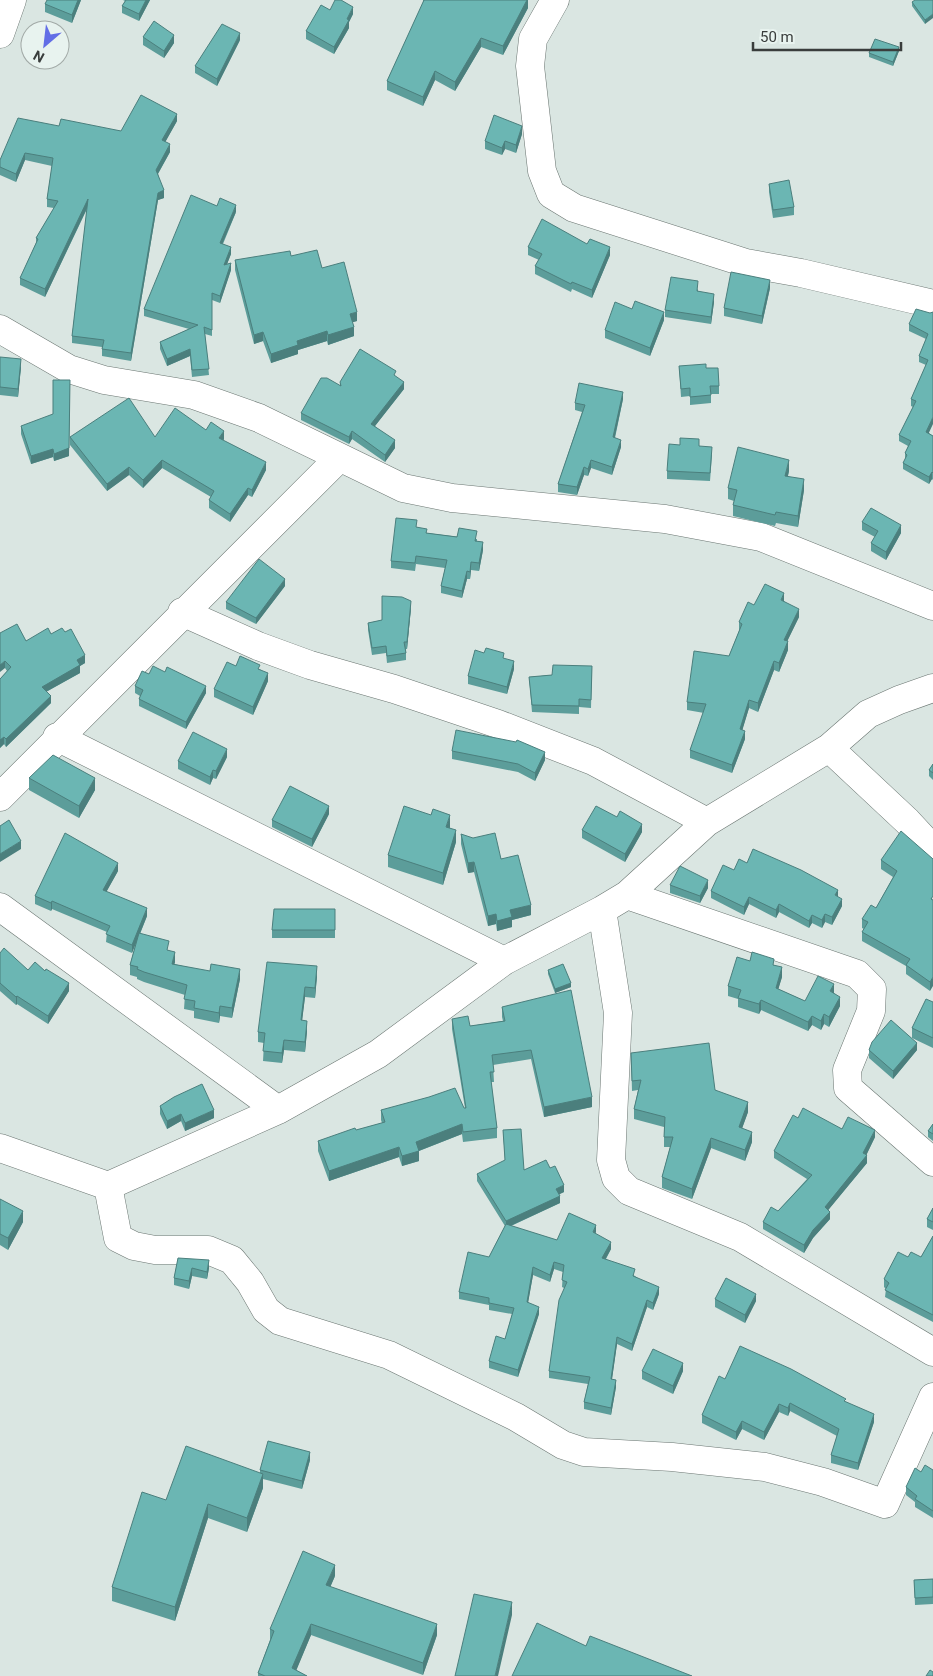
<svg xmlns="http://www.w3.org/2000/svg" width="933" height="1676" font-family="Roboto,sans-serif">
<rect width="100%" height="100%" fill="#dae6e2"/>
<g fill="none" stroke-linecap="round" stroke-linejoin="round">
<defs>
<path id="minor" d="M555 0 533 39 530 66 542 171 551 194 574 208 746 263 801 273 933 304
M0 34 12 0
M0 329 69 369 104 380 194 395 259 418 403 488 452 498 665 519 761 537 933 606
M182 612 258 646 310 665 394 689 498 724 593 761 707 822
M57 737 504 961
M829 748 907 821 933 849
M0 797 339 458
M627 895 857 974 872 989 871 1011 847 1070 848 1088 933 1162
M0 907 278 1110
M602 910 618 1013 611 1160 616 1178 629 1191 740 1237 933 1352
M0 1148 108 1186 278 1110 378 1054 504 961 602 910 627 895 707 822 829 748 868 714 899 700 933 688
M108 1186 118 1238 134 1246 155 1250H208L232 1260 250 1282 266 1310 280 1321 389 1355 516 1417 563 1445 584 1452 672 1457 765 1467 823 1482 885 1504 933 1397"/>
</defs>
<use href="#minor" stroke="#6b7672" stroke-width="29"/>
<use href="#minor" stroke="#fff" stroke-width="28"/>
</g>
<path fill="#5c9d9a" d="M81 0 72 23 45 12V4Z
M123 0H150L139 21 122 13V6L125 1Z
M423 0H528V8L503 55 481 47 455 91 435 80 423 106 387 90V81L423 3Z
M933 0 925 24 912 6V2Z
M330 10 353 14 349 22V28L334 54 306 39V31Z
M143 37 174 43 164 58 143 45Z
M240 40 217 86 195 73V66Z
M899 51 893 66 869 57V53Z
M177 121 165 142 170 152 158 174 164 198 158 200 131 361 102 356V347L72 343V336L87 209 45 297 20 285V278L36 243V238L54 208 47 207V199L52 166 25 160 16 182 0 175V160L59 126 121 131Z
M522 134 516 153 505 149 502 155 485 149V141Z
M769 184 794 207V215L773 218 769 192Z
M236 212 223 244 231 254 227 264 231 270 220 303 212 300V336L205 334 209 375 192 377 190 356 167 366 160 349V342L189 329 144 316V309Z
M587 244 610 255 592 298 572 289 571 292 535 274V266L539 260 528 255V247Z
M291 256 322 268 357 321 352 322 354 336 328 345 327 341 298 350V354L271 363 263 341 254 344 235 270V260Z
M770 288 762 324 724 316V308Z
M698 289V291L714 302 711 324 665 317V310Z
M632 309 664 320 650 356 605 338V330Z
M930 313 929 433 933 436V480L932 479 929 484 903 469V463L905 460V453L908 446 899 441V435L913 407 911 406V399L926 365 919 362V356L926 339 909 331V324Z
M0 357 21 367 18 397 0 395Z
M679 366 706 368 719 386V394H711V403L690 405V396L681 397Z
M396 377 404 389 375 426 395 448 385 462 352 439 349 444 301 420V413L340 385V382Z
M623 399 615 438 621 447 612 475 591 468 588 476 584 475 577 495 558 492V484L582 412 575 410V403Z
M21 426 69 456 54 461 53 457 31 464 21 434Z
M206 430 224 439 223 441 266 470 252 497 248 495 230 522 209 508V500L211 497 162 468 143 488 129 475 107 491 70 445V437H155Z
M699 446 712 455 710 481 667 479V471Z
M789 471 788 476 804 490 798 527 776 523 775 526 733 516V505L734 501 728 499V488Z
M862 522 901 533 886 560 871 551V543L875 537 862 530Z
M417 527 427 533 477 539V541L483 550 479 571 471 570 470 579H467L462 598 441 593V586L445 568 416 564 415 571 391 568V561Z
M285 586 256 624 226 609V602Z
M784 601 799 617 787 641 788 650 779 672 774 670 758 712 749 708 742 730 745 739 732 773 690 758V750L704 713 687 710V702L729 656 739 631V622L754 605Z
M411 608 407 649H406V660L387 663 386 653 372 655 368 630V623L382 620Z
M0 633 26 641 51 634 85 663 80 666V673L46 692 51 703 6 747 4 744 0 748V679L7 671 5 668Z
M236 666 260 669 268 681 253 715 214 697V689Z
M592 666 591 708 579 707V714L532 712 529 677 552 675Z
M514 669 507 694 468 684V676Z
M149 674 206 693 186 729 139 706V699L140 696 135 693V686Z
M452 751 545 760 535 781 518 772 452 759Z
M227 757 216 779 213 778 210 785 178 769V761Z
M933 764V780L929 776V770Z
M29 778 95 790 79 818 29 790Z
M329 814 312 847 272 827V820Z
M617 817 642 832 625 862 582 838V830Z
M450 827V828L456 842 443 885 388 867V855Z
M461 834 501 859 531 915 512 920V927L497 931 496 924 488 926 474 872 468 873 461 844Z
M933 859 930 991 906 974V966L862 941V932L864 929 862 928V919L876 908 893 877 881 869V860Z
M747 863 838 897 842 906 832 925 825 922 822 928 812 923 809 928 779 912 776 918 749 904 744 915 711 898V891L734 870Z
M118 871 106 892 147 916 140 934 169 951 175 962 174 964 240 979 232 1018 220 1016 219 1023 194 1018V1011L184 1009 185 995 144 982 137 979V977L130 975V965L136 942 132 953 106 942 107 932 52 909 51 911 35 904V896Z
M670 885 708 888 700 903 670 893Z
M335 909V938H272V930Z
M0 953 28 970 45 971 69 991 48 1024 17 1004 16 1005 0 991Z
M750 961 774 965 782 977 778 989 805 1001 834 993 840 1006 829 1027 824 1024 821 1030 812 1025 808 1031 761 1010 759 1014 738 1007V999L728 996V986Z
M548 970 571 987 555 993 548 974Z
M317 976 315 998 305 997 302 1020 307 1031 305 1052 284 1050 282 1063 263 1061 264 1043 258 1042V1032Z
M933 1002V1048L912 1038V1028Z
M502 1007 592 1107 544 1117 531 1059 493 1065 494 1082H491L497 1128V1138L463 1142 462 1134 419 1151V1161L402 1166 399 1157 329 1181 318 1151V1141L382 1123 381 1120V1110L465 1108 452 1029V1019L470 1026 503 1021 502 1017Z
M869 1050H917L893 1079 869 1058Z
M631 1053 715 1090 748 1112 742 1128 752 1142 745 1161 711 1148 692 1199 662 1188V1177L670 1147H664V1127L634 1119V1109L638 1090 632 1091Z
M160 1106 214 1118 185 1131 181 1121 167 1129 160 1114Z
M798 1118 875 1137 866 1155 867 1163 828 1210 830 1219 813 1238 804 1253 763 1229V1222L778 1211 807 1179 774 1158V1151Z
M933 1124V1141L928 1137V1131Z
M503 1130 524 1170 550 1168 564 1192 559 1194 560 1203 511 1226 557 1240 596 1232 595 1233 611 1249 606 1259 635 1276 659 1294 653 1310 647 1307 632 1351 617 1344 612 1379 616 1387 611 1415 584 1409V1402L588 1384 549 1378V1371L564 1288 562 1287 563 1272 554 1269 550 1282 533 1275 528 1302 539 1314 518 1377 489 1368V1361L505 1339 512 1314 489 1310V1305L459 1299V1292L489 1257 505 1226 477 1181V1174L505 1161Z
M0 1199 23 1222 8 1250 0 1245Z
M933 1208V1230L927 1227V1219Z
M933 1236V1322L885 1297 886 1289 884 1287V1279L908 1257H921Z
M178 1258 209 1268 207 1279 192 1276 189 1289 174 1285V1278Z
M715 1299 756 1301 745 1323 715 1307Z
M642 1371H683L673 1394 642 1379Z
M725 1379 846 1402 874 1422 858 1470 831 1463V1455L837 1436 790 1411 788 1416 779 1412 764 1440 742 1429 736 1440 702 1423V1415Z
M310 1460 302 1489 263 1479V1488L247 1532 208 1518 175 1621 112 1601V1587L166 1500 260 1473V1470Z
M933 1470V1518L915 1507V1502L906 1495V1487L921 1472Z
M335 1576 330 1587 437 1635 423 1675 311 1635 296 1670 307 1676H258V1673L270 1640V1629Z
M933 1579V1604L915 1605 914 1580Z"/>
<path fill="#4b7f7d" d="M78 0H81L72 23V15Z
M146 0H150L139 21V14Z
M527 0H528V8L503 55V46Z
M353 7V14L349 22V28L334 54V47Z
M933 14V18L925 24V20Z
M240 33V40L217 86V79Z
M174 35V43L164 58V51Z
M481 38V47L455 91V82Z
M899 47V51L893 66V62Z
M435 71V80L423 106V97Z
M177 114V121L162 148V140Z
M522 126V134L516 153V145Z
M505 141V149L502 155V148Z
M170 144V152L156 177V170Z
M25 153V160L16 182V174Z
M164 190V198L158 200 131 361V353L158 193Z
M88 199V206L45 297V289Z
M236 205V212L220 249V243Z
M231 247V254L224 272V265Z
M610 247V255L592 298V290Z
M231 263V270L220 303V296Z
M770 280V288L762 324V316Z
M714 294V302L711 324V317Z
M357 312V321L350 323V314Z
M664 312V320L650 356V348Z
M354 327V336L328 345V335Z
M327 331V341L298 350V354L271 363V354L297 341Z
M263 332V341L254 344V335Z
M190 349V356L167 366V359Z
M21 359V367L18 397V389Z
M70 380 69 456 54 461V454Z
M404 382V389L371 431V424Z
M623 392V399L613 445V437Z
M933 417V424L926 439V432Z
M224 431V439L219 446V438Z
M352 431V439L349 444V437Z
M395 440V448L385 462V455Z
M621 440V447L612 475V467Z
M53 449V457L31 464V456Z
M162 460V468L143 488V480Z
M591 460V468L588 476V469Z
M789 460V471L785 487V476Z
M266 462V470L252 497V490Z
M129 467V475L107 491V484Z
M584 467V475L577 495V487Z
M932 472V479L929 484V477Z
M804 479V490L798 527V516Z
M248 488V495L230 522V514Z
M901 525V533L886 560V552Z
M483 542V550L479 571V563Z
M471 562V570L470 579V572Z
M467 571V579L462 598V591Z
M285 579V586L256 624V618Z
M784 593V602L781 600Z
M411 601V608L407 649V642Z
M799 609V617L784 648V640Z
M788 641V650L779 672V663Z
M85 655V663L80 666V673L42 694V687L77 660Z
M5 661V668L0 672V665Z
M514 661V669L507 694V687Z
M774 661V670L758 712V703Z
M268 673V681L253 715V707Z
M206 686V693L186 729V722Z
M51 696V703L6 747V739Z
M749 700V708L740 738V729Z
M745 731V739L732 773V765Z
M4 737V744L0 748V740Z
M227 749V757L216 779V771Z
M545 752V760L535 781V773Z
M213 770V778L210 785V777Z
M95 778V790L79 818V806Z
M329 806V814L312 847V839Z
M450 815V827L446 839V827Z
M642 824V832L625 862V854Z
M456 830V842L443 885V873Z
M21 841V849L0 862V854Z
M474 862V872L468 873V863Z
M118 863V871L103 898V890Z
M708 880V888L700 903V896Z
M838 890V897L835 895Z
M749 897V904L744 915V907Z
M842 899V906L832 925V917Z
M52 901V909L51 911V903Z
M779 904V912L776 918V910Z
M531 905V915L512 920V927L497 931V921L510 910Z
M147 908V916L132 953V945Z
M496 914V924L488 926V916Z
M825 914V922L822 928V920Z
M812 915V923L809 928V921Z
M175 952V962L172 974V964Z
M317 966V976L315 998V988Z
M782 967V977L776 997V988Z
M240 969V979L232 1018V1008Z
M933 977V986L930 991V982Z
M69 983V991L48 1024V1016Z
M571 983V987L555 993V989Z
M834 984V994L830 991Z
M305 987V997L301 1030V1020Z
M17 996V1004L16 1005V997Z
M840 997V1006L829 1027V1017Z
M761 1000V1010L759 1014V1004Z
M220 1006V1016L219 1023V1013Z
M824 1014V1024L821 1030V1021Z
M812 1016V1025L808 1031V1022Z
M307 1021V1031L305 1052V1042Z
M284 1040V1050L282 1063V1053Z
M917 1043V1050L893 1079V1071Z
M592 1097V1107L544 1117V1107Z
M748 1102V1112L739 1137V1127Z
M214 1110V1118L185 1131V1123Z
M181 1114V1121L167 1129V1121Z
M462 1124V1134L416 1152V1142Z
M875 1130V1137L865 1158 867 1155V1163L825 1214V1207L863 1153Z
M752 1132V1142L745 1161V1150Z
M711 1138V1148L692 1199V1189Z
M399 1147V1157L329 1181V1171Z
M419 1151V1161L402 1166V1156Z
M564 1185V1192L556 1196V1189Z
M560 1196V1203L506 1228V1221Z
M23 1211V1222L8 1250V1238Z
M830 1212V1219L813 1238 804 1253V1245L813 1230Z
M596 1225V1232L593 1239V1232Z
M611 1242V1249L602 1265V1258Z
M209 1260V1268L207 1279V1272Z
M554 1262V1269L550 1282V1275Z
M533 1267V1275L527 1309V1302Z
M192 1268V1276L189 1289V1281Z
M659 1287V1294L653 1310V1303Z
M756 1294V1301L745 1323V1315Z
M647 1300V1307L632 1351V1344Z
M539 1307V1314L518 1377V1370Z
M617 1337V1344L611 1386V1379Z
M683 1363V1371L673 1394V1386Z
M616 1380V1387L611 1415V1408Z
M790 1403V1411L788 1416V1408Z
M779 1404V1412L764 1440V1432Z
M874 1414V1422L858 1470V1463Z
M742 1421V1429L736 1440V1432Z
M310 1452V1460L302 1489V1481Z
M263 1474V1488L247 1532V1518Z
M208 1504V1518L175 1621V1607Z
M335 1565V1576L326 1597V1585Z
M512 1602V1615L498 1676H495Z
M311 1624V1635L294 1676 292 1668Z
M437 1624V1635L423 1675V1663Z"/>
<path fill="#6bb6b3" stroke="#4b7f7d" d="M47 0H78L72 15 45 4Z
M126 0H146L139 14 122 6Z
M335 0H341L353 7 347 19 349 20 334 47 306 31 321 5 330 10Z
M424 0H527L503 46 481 38 455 82 435 71 423 97 387 81Z
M915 0H933V14L925 20 912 2Z
M154 21 174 35 164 51 143 37Z
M222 24 240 33 217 79 195 66Z
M875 39 899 47 893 62 869 53Z
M141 95 177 114 162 140 170 144 156 170 164 190 158 193 131 353 102 349 104 340 72 336 88 199 45 289 20 278 38 239 36 238 58 201 47 199 53 158 25 153 16 174 0 167V160L18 118 59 126 61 119 121 131Z
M494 115 522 126 516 145 505 141 502 148 485 141Z
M789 180 794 207 773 210 769 184Z
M191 195 217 206 220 198 236 205 220 243 231 247 224 265 231 263 220 296 212 293V330L204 327 209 369 192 370 190 349 167 359 160 342 198 325 144 309Z
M542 219 587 244 590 239 610 247 592 290 572 282 571 284 535 266 542 254 528 247Z
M317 250 322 268 344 262 357 312 350 314 354 327 328 335 327 331 297 341 298 345 271 354 263 332 254 335 235 260 290 251 291 256Z
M731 272 770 280 762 316 724 308Z
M671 277 698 281 697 291 714 294 711 317 665 310Z
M635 301 664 312 650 348 605 330 615 302 632 309Z
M916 309 930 313 933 312V417L926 432 933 436V473L932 472 929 477 903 463 907 455 905 453 911 441 899 435 916 401 911 399 928 360 919 356 928 334 909 324Z
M360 349 396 371 394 375 404 382 371 424 395 440 385 455 352 431 349 437 301 413 321 378H327L341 386 340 382Z
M0 357 21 359 18 389 0 387Z
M706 364V368H718L719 386H710L711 395 690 397V388L681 389 679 366Z
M53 380H70L69 448 54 454 53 449 31 456 21 426 53 414Z
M579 383 623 392 613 437 621 440 612 467 591 460 588 469 584 467 577 487 558 484 585 405 575 403Z
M129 398 155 437 175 408 206 430 211 422 224 431 219 438 266 462 252 490 248 488 230 514 209 500 214 491 162 460 143 480 129 467 107 484 70 437Z
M680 438 699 439V446L712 447 710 473 667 471 669 444 680 445Z
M738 447 789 460 785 476 804 479 798 516 776 512 775 515 733 505 737 490 728 488Z
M871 508 901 525 886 552 871 543 878 531 862 522Z
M396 518 417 520 416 527 427 529 426 533 457 537 459 528 477 531 475 541 483 542 479 563 471 562 470 572 467 571 462 591 441 586 447 560 416 556 415 563 391 561Z
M259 559 285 579 256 618 226 602Z
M765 584 784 593 781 600 799 609 784 640 788 641 779 663 774 661 758 703 749 700 740 729 745 731 732 765 690 750 706 704 687 702 694 651 729 656 742 624 739 622 748 602 754 605Z
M382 596 402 597 411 601 407 642H404L406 653 387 656 386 646 372 648 368 623 382 620Z
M17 624 26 641 48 628 51 634 62 628 65 632 71 629 85 655 77 660 80 665 42 687 51 696 6 739 4 737 0 740V679L11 667 5 661 0 665V633Z
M486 648 504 653 503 658 514 661 507 687 468 676 475 650 484 653Z
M240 656 260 665 258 669 268 673 253 707 214 689 227 662 236 666Z
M553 665 592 666 591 700 579 699V706L532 705 529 677 552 675Z
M153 666 165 672 167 667 206 686 186 722 139 699 143 690 135 686 142 671 149 674Z
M456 730 516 742 517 740 545 752 535 773 518 764 452 751Z
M193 732 227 749 216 771 213 770 210 777 178 761Z
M53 755 95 778 79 806 29 778Z
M933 764V773L929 770Z
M290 786 329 806 312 839 272 820Z
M404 806 431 815 433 809 450 815 446 827 456 830 443 873 388 855Z
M596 806 617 817 620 811 642 824 625 854 582 830Z
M9 820 21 841 0 854V826Z
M901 831 933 859V896L931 899 933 900V977L930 982 906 965 910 959 862 932 868 922 862 919 871 905 876 908 897 871 881 860Z
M65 833 118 863 103 890 147 908 132 945 106 934 110 926 52 901 51 903 35 896Z
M495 833 501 859 518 855 531 905 510 910 512 917 497 921 496 914 488 916 474 862 468 863 461 834 473 838Z
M753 849 801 870 838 890 835 895 842 899 832 917 825 914 822 920 812 915 809 921 779 904 776 910 749 897 744 907 711 891 723 865 734 870 739 859 747 863Z
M680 866 708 880 700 896 670 885Z
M274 909H335V930H272Z
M139 933 169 941 167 950 175 952 172 964 210 971 211 964 240 969 232 1008 220 1006 219 1013 194 1008 195 1001 184 999 187 985 144 972 137 969 138 967 130 965Z
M4 948 28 970 35 962 45 971 46 969 69 983 48 1016 17 996 16 997 0 983V953Z
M752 952 774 959 773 965 782 967 776 988 805 1001 818 976 834 984 830 991 840 997 829 1017 824 1014 821 1021 812 1016 808 1022 761 1000 759 1004 738 998 741 990 728 986 737 957 750 961Z
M267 962 317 966 315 988 305 987 301 1020 307 1021 305 1042 284 1040 282 1053 263 1051 265 1033 258 1032Z
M563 964 571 983 555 989 548 970Z
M571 990 592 1097 544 1107 531 1050 492 1055 494 1072H490L497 1128 463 1132 462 1124 416 1142 419 1151 402 1156 399 1147 329 1171 318 1141 355 1128 356 1130 385 1122 381 1110 429 1097 455 1088 464 1108H466L452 1019 468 1016 470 1026 505 1021 502 1007Z
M926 999 933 1002V1038L912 1028Z
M891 1020 917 1043 893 1071 869 1050 872 1042Z
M709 1043 715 1090 748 1102 739 1127 752 1132 745 1150 711 1138 692 1189 662 1177 673 1137H664L665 1117 634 1109 641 1080 632 1081 631 1053Z
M202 1084 214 1110 185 1123 181 1114 167 1121 160 1106 174 1097Z
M803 1108 842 1129 848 1117 875 1130 863 1153 867 1155 825 1207 830 1212 813 1230 804 1245 763 1222 771 1207 778 1211 812 1175 774 1151 793 1115 798 1118Z
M933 1124V1134L928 1131Z
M521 1129 524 1170 546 1160 550 1168 555 1166 564 1185 556 1189 560 1196 506 1221 477 1174 505 1160 503 1130Z
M0 1199 23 1211 8 1238 0 1234Z
M933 1208V1222L927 1219Z
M569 1213 596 1225 593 1232 611 1242 602 1258 635 1269 633 1276 659 1287 653 1303 647 1300 632 1344 617 1337 611 1379 616 1380 611 1408 584 1402 590 1377 549 1371 559 1300 567 1282 562 1280 564 1265 554 1262 550 1275 533 1267 527 1302 539 1307 518 1370 489 1361 496 1336 505 1339 514 1308 489 1303V1298L459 1292 468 1252 489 1257 506 1224 557 1240Z
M933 1236V1315L885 1290 889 1283 884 1279 898 1252 908 1257 911 1252 921 1257Z
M178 1258 209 1260 207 1272 192 1268 189 1281 174 1278Z
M726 1278 756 1294 745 1315 715 1299Z
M740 1346 791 1369 846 1399 844 1401 874 1414 858 1463 831 1455 839 1429 790 1403 788 1408 779 1404 764 1432 742 1421 736 1432 702 1415 719 1376 725 1379Z
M653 1349 683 1363 673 1386 642 1371Z
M268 1441 310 1452 302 1481 260 1470Z
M186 1446 263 1474 247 1518 208 1504 175 1607 112 1587 142 1492 166 1500Z
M925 1465 933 1470V1511L915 1499 917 1496 906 1487 915 1468 921 1472Z
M303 1551 335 1565 326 1585 437 1624 423 1663 311 1624 292 1668 307 1676H265L258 1673 274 1631 270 1629Z
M933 1579V1597L915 1598 914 1580Z
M474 1594 512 1602 495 1676H455Z
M537 1623 586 1646 590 1636 692 1676H512Z
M930 1670 933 1672V1676H926Z"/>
<g transform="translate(45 45) rotate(208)"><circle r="24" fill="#e8f3ef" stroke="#a2aaa7"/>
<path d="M0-4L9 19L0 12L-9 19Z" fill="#626ee6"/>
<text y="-8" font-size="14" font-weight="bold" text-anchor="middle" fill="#393d3c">N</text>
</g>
<path d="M753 42v8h148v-8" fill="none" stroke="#393d3c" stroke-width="2.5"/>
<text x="760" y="42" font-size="15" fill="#393d3c" stroke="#e8f3ef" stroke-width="4" paint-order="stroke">50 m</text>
</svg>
